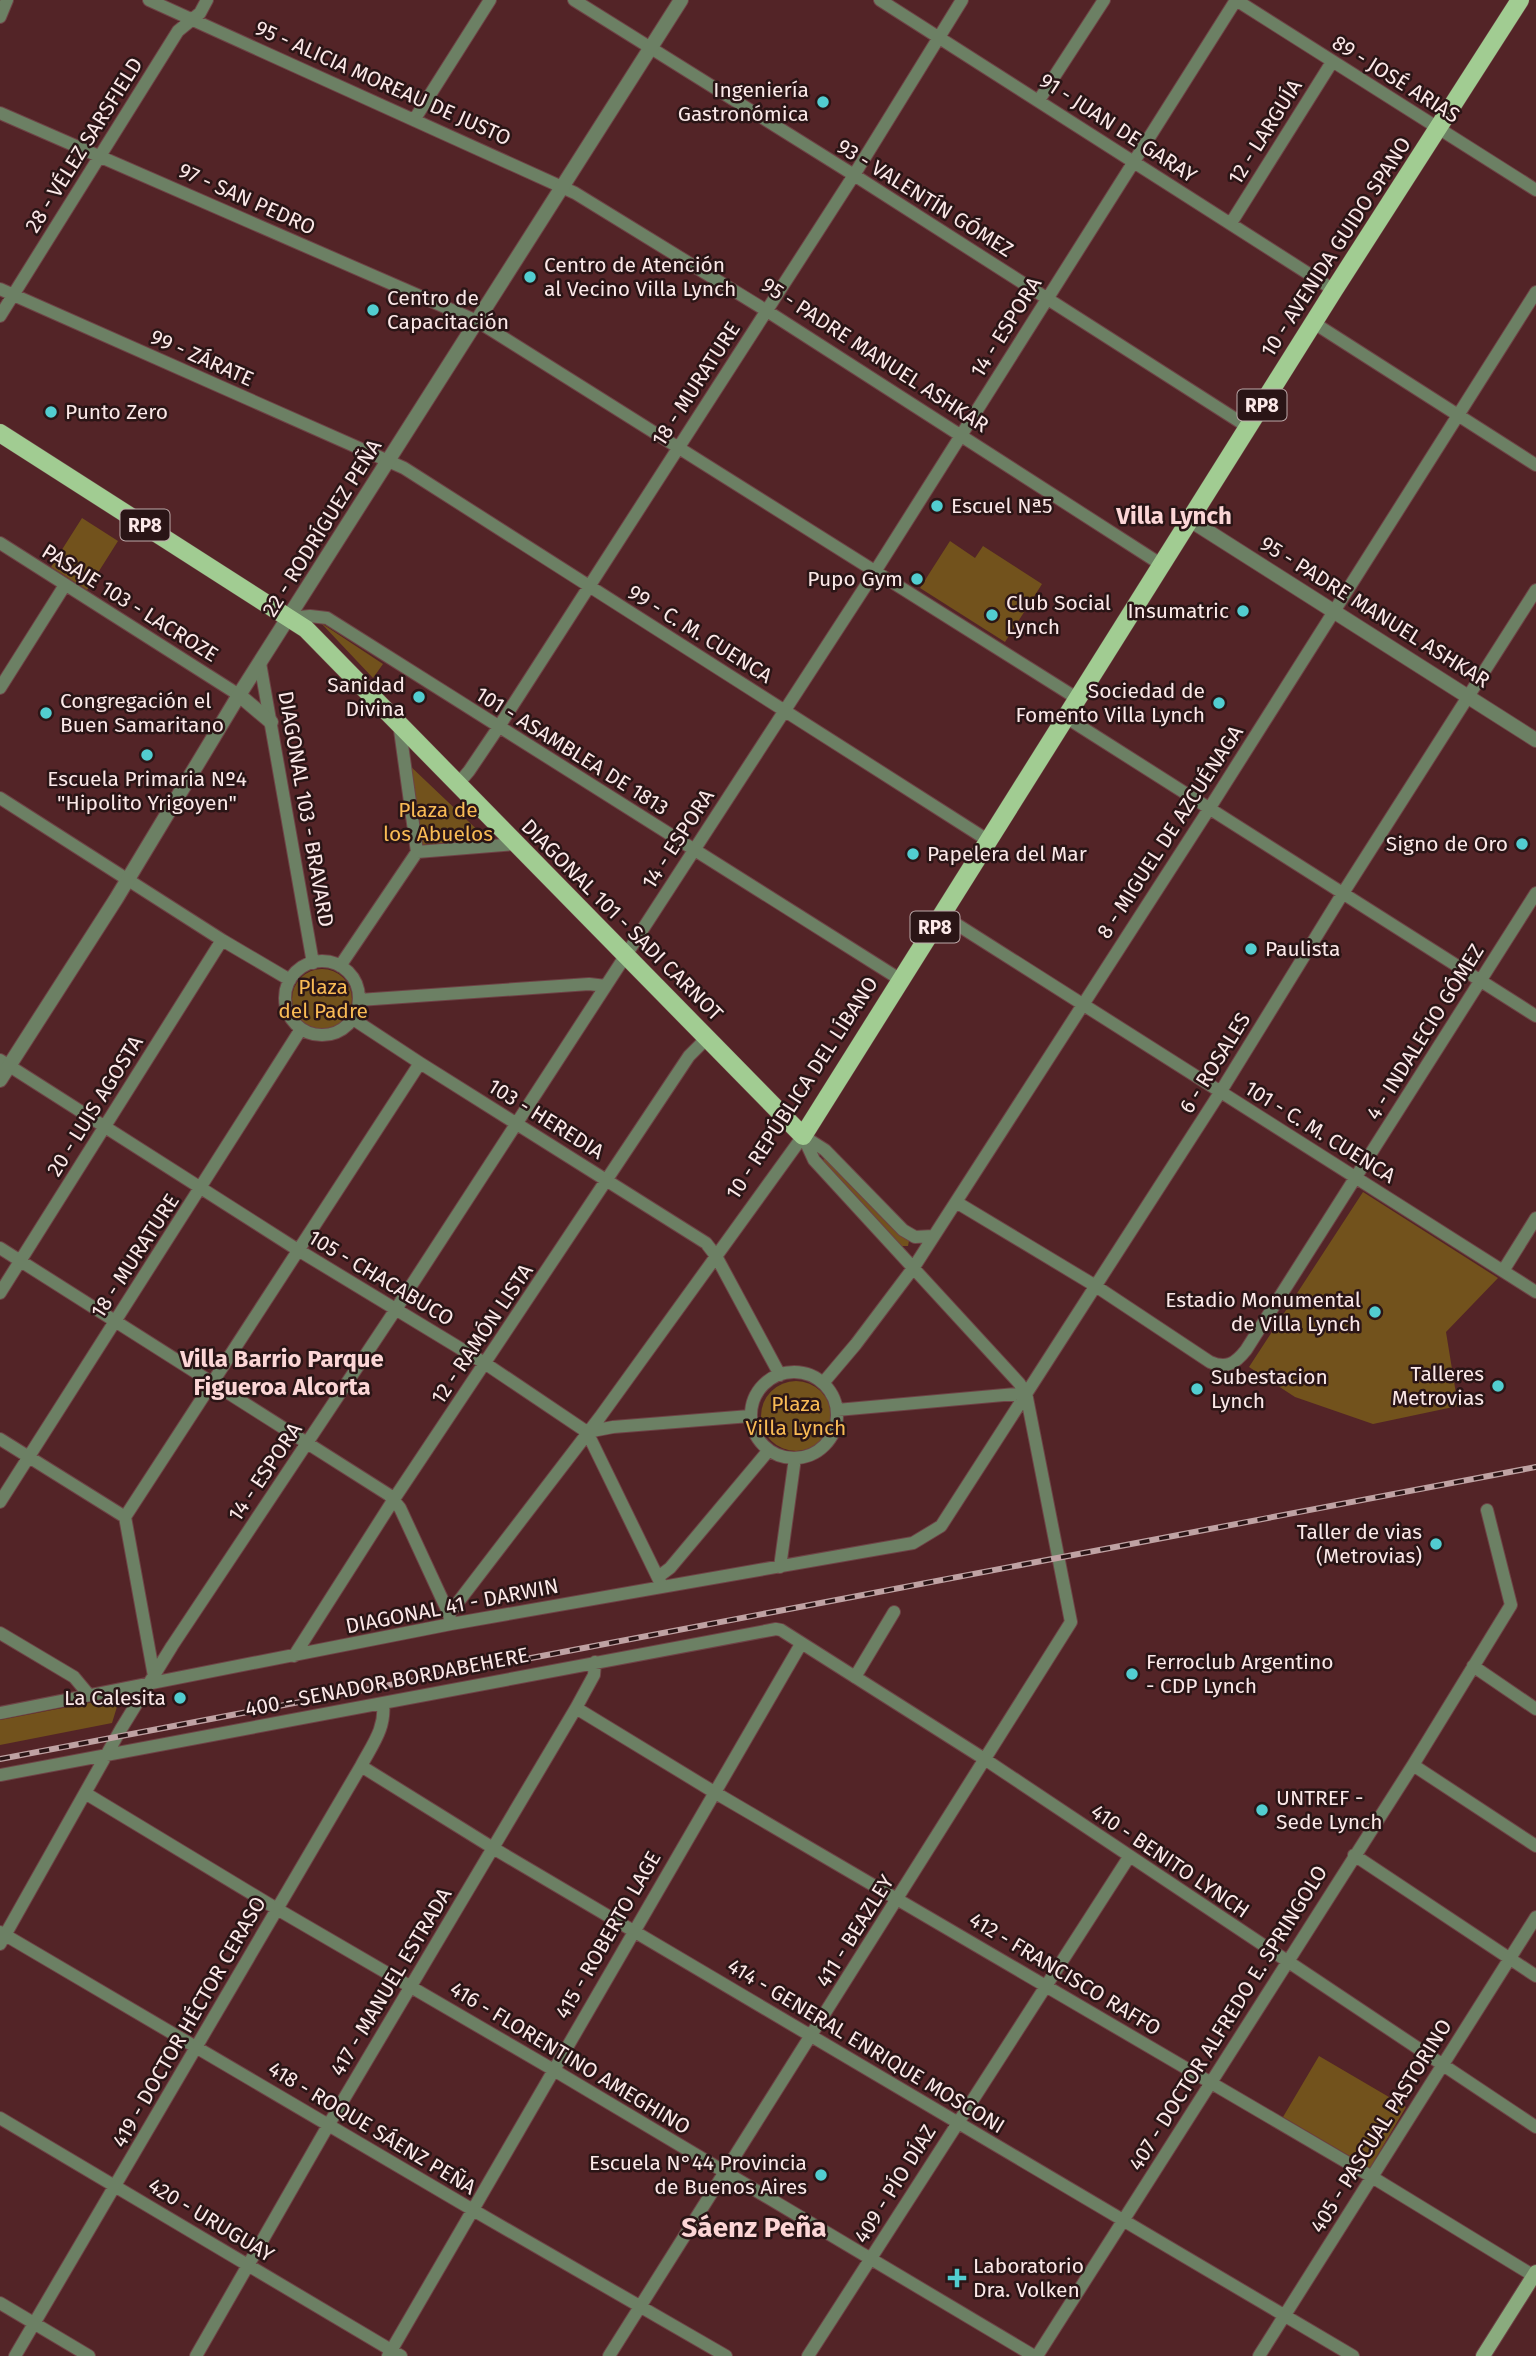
<svg xmlns="http://www.w3.org/2000/svg" width="1536" height="2356" font-family="'Fira Sans',sans-serif">
<rect width="100%" height="100%" fill="#532427"/>
<path fill="#72521c" d="M82 518 118 541 87 590 51 567Z
M950 541 975 558 983 546 1042 584 1005 642 920 588Z
M321 623 383 664 373 678Z
M407 763 488 840 420 845Z
M292 999a30 30 0 1 1 60 0a30 30 0 1 1-60 0Z
M825 1158H829L909 1241 908 1246H900L822 1161Z
M1363 1192 1498 1278 1446 1332 1458 1406 1373 1424 1295 1397 1249 1367Z
M761 1416a35 35 0 1 1 70 0a35 35 0 1 1-70 0Z
M120 1697 112 1723 0 1745V1720Z
M1319 2056 1406 2107 1370 2168 1283 2117Z"/>
<g fill="none" stroke-linecap="round" stroke-linejoin="round">
<defs>
<path id="minor" d="M149 0 575 193 767 311 1162 565
M574 0 854 175 1248 427
M880 0 1334 290
M1236 0 1536 190
M0 17 7 0
M1039 100 1104 0
M0 113 477 321 1078 699
M414 120 490 0
M1231 223 1332 62
M0 289 404 468 989 841
M0 316 178 31 200 13 207 0
M1314 323 1536 465
M0 543 239 695
M290 618 310 616 327 618 901 980
M260 663 313 963
M0 688 65 585
M1067 718 1536 1016
M457 785 469 771 498 728 854 175 962 0
M0 798 222 940 290 980
M417 852 515 844
M942 915 1536 1292
M285 998a37 37 0 1 1 74 0a37 37 0 1 1-74 0Z
M340 966 417 852 399 723
M359 1000 589 984 606 986
M353 1019 420 1063 706 1243 716 1256 780 1375
M0 1060 298 1250 486 1364 587 1432 662 1586
M803 1136 825 1150 903 1230 915 1237 933 1236
M956 1202 1094 1285 1210 1362C1226 1369 1235 1364 1246 1350L1536 893
M0 1248 389 1495 400 1508 449 1614 451 1624
M1503 1271 1536 1218
M0 1293 222 940
M751 1415a43 43 0 1 1 86 0a43 43 0 1 1-86 0Z
M823 1383 856 1344 914 1267 1209 809 1536 292
M837 1410 1026 1393
M587 1432 613 1427 750 1416
M0 1439 125 1517 154 1676
M0 1502 301 1029
M125 1517 420 1063
M780 1567 795 1458
M658 1577 670 1568 769 1450
M449 1614 600 1417 803 1136
M0 1633 74 1677 89 1695
M294 1656 394 1499 689 1056 707 1038
M1473 1666 1536 1709
M855 1677 894 1612
M576 1708 714 1792 1372 2177 1534 2276
M0 1713 451 1624 913 1543 941 1526 1221 1091 1343 893 1536 590
M1413 1765 1536 1846
M361 1766 493 1848 1353 2356
M0 1775 776 1629 781 1630 986 1760 1536 2127
M85 1793 277 1909 552 2069 1034 2356
M1354 1855 1536 1976
M0 1932 473 2210 726 2356
M0 1944 121 1729 172 1646 396 1309 876 570 1236 0
M0 2118 401 2356
M0 2303 89 2356
M15 2356 361 1766C372 1745 386 1728 383 1703
M196 2356 329 2124 576 1708 594 1675 595 1662
M388 2356C526 2119 662 1881 801 1644
M609 2356 1071 1622 1026 1393 1019 1383 814 1160 803 1136
M808 2356 1129 1857
M1037 2356 1413 1765 1511 1605 1487 1510
M1259 2356 1536 1917"/>
<path id="tertiary" d="M1190 520 1536 740
M239 695 271 722
M0 1080 116 899 239 695 681 0"/>
<path id="secondary" d="M1483 2356 1536 2272"/>
<path id="primary" d="M0 433 306 629 803 1136 1334 290 1520 0"/>
</defs>
<use href="#minor" stroke="#6e4346" stroke-width="14"/>
<use href="#tertiary" stroke="#6e4346" stroke-width="16"/>
<use href="#secondary" stroke="#6e4346" stroke-width="16"/>
<use href="#primary" stroke="#6e4346" stroke-width="19"/>
<use href="#minor" stroke="#6c8064" stroke-width="12"/>
<use href="#tertiary" stroke="#6c8064" stroke-width="14"/>
<use href="#secondary" stroke="#8aab7e" stroke-width="14"/>
<use href="#primary" stroke="#a1cc92" stroke-width="18"/>
<defs>
<path id="rail" d="M0 1759 1536 1467"/>
</defs>
<use href="#rail" stroke="#bfa2a3" stroke-width="6"/>
<use href="#rail" stroke="#2a1516" stroke-width="3.5" stroke-dasharray="10" stroke-linecap="butt"/>
</g>
<g fill="#52cdd0" stroke="#2a1516" stroke-width="2.5">
<circle cx="823" cy="102" r="7"/>
<circle cx="530" cy="277" r="7"/>
<circle cx="373" cy="310" r="7"/>
<circle cx="51" cy="412" r="7"/>
<circle cx="937" cy="506" r="7"/>
<circle cx="917" cy="579" r="7"/>
<circle cx="1243" cy="611" r="7"/>
<circle cx="992" cy="615" r="7"/>
<circle cx="419" cy="697" r="7"/>
<circle cx="1219" cy="703" r="7"/>
<circle cx="46" cy="713" r="7"/>
<circle cx="147" cy="755" r="7"/>
<circle cx="1522" cy="844" r="7"/>
<circle cx="913" cy="854" r="7"/>
<circle cx="1251" cy="949" r="7"/>
<circle cx="1375" cy="1312" r="7"/>
<circle cx="1498" cy="1386" r="7"/>
<circle cx="1197" cy="1389" r="7"/>
<circle cx="1436" cy="1544" r="7"/>
<circle cx="1132" cy="1674" r="7"/>
<circle cx="180" cy="1698" r="7"/>
<circle cx="1262" cy="1810" r="7"/>
<circle cx="821" cy="2175" r="7"/>
<path d="M953.5 2267.5h7v7h7v7h-7v7h-7v-7h-7v-7h7z"/>
</g>
<g text-anchor="middle" stroke-width="5" stroke-linejoin="round" paint-order="stroke">
<g fill="#2a1516" stroke="#bca9a9" stroke-width="2">
<rect x="1237.5" y="389.5" width="49" height="31" rx="5"/>
<rect x="120.5" y="509.5" width="49" height="31" rx="5"/>
<rect x="910.5" y="911.5" width="49" height="31" rx="5"/>
</g>
<g font-size="19" font-weight="bold" fill="#fbe8e8">
<text x="1262" y="412">RP8</text>
<text x="145" y="532">RP8</text>
<text x="935" y="934">RP8</text>
</g>
<g font-size="21" fill="#fbe8e8" stroke="#2a1516">
<text transform="translate(1396 79) rotate(32)" y="7">89 - JOSÉ ARIAS</text>
<text transform="translate(383 83) rotate(24)" y="7">95 - ALICIA MOREAU DE JUSTO</text>
<text transform="translate(1118 128) rotate(33)" y="7">91 - JUAN DE GARAY</text>
<text transform="translate(1265 132) rotate(-58)" y="7">12 - LARGUÍA</text>
<text transform="translate(84 145) rotate(-58)" y="7">28 - VÉLEZ SARSFIELD</text>
<text transform="translate(925 198) rotate(32)" y="7">93 - VALENTÍN GÓMEZ</text>
<text transform="translate(247 199) rotate(24)" y="7">97 - SAN PEDRO</text>
<text transform="translate(1336 247) rotate(-57)" y="7">10 - AVENIDA GUIDO SPANO</text>
<text transform="translate(1006 327) rotate(-58)" y="7">14 - ESPORA</text>
<text transform="translate(875 355) rotate(33)" y="7">95 - PADRE MANUEL ASHKAR</text>
<text transform="translate(202 358) rotate(24)" y="7">99 - ZÁRATE</text>
<text transform="translate(696 384) rotate(-57)" y="7">18 - MURATURE</text>
<text transform="translate(322 528) rotate(-58)" y="7">22 - RODRÍGUEZ PEÑA</text>
<text transform="translate(130 603) rotate(32)" y="7">PASAJE 103 - LACROZE</text>
<text transform="translate(1375 612) rotate(32)" y="7">95 - PADRE MANUEL ASHKAR</text>
<text transform="translate(700 634) rotate(32)" y="7">99 - C. M. CUENCA</text>
<text transform="translate(572 751) rotate(32)" y="7">101 - ASAMBLEA DE 1813</text>
<text transform="translate(306 809) rotate(80)" y="7">DIAGONAL 103 - BRAVARD</text>
<text transform="translate(1170 832) rotate(-57)" y="7">8 - MIGUEL DE AZCUÉNAGA</text>
<text transform="translate(678 839) rotate(-57)" y="7">14 - ESPORA</text>
<text transform="translate(622 920) rotate(45)" y="7">DIAGONAL 101 - SADI CARNOT</text>
<text transform="translate(1425 1032) rotate(-58)" y="7">4 - INDALECIO GÓMEZ</text>
<text transform="translate(1215 1063) rotate(-58)" y="7">6 - ROSALES</text>
<text transform="translate(802 1088) rotate(-57)" y="7">10 - REPÚBLICA DEL LÍBANO</text>
<text transform="translate(95 1106) rotate(-58)" y="7">20 - LUIS AGOSTA</text>
<text transform="translate(546 1119) rotate(32)" y="7">103 - HEREDIA</text>
<text transform="translate(1320 1132) rotate(32)" y="7">101 - C. M. CUENCA</text>
<text transform="translate(135 1256) rotate(-57)" y="7">18 - MURATURE</text>
<text transform="translate(381 1278) rotate(31)" y="7">105 - CHACABUCO</text>
<text transform="translate(482 1334) rotate(-56)" y="7">12 - RAMÓN LISTA</text>
<text transform="translate(265 1472) rotate(-56)" y="7">14 - ESPORA</text>
<text transform="translate(452 1606) rotate(-11)" y="7">DIAGONAL 41 - DARWIN</text>
<text transform="translate(387 1682) rotate(-11)" y="7">400 - SENADOR BORDABEHERE</text>
<text transform="translate(1170 1861) rotate(34)" y="7">410 - BENITO LYNCH</text>
<text transform="translate(855 1931) rotate(-58)" y="7">411 - BEAZLEY</text>
<text transform="translate(608 1935) rotate(-60)" y="7">415 - ROBERTO LAGE</text>
<text transform="translate(1065 1974) rotate(31)" y="7">412 - FRANCISCO RAFFO</text>
<text transform="translate(391 1982) rotate(-59)" y="7">417 - MANUEL ESTRADA</text>
<text transform="translate(1228 2018) rotate(-58)" y="7">407 - DOCTOR ALFREDO E. SPRINGOLO</text>
<text transform="translate(189 2022) rotate(-60)" y="7">419 - DOCTOR HÉCTOR CERASO</text>
<text transform="translate(866 2046) rotate(31)" y="7">414 - GENERAL ENRIQUE MOSCONI</text>
<text transform="translate(570 2058) rotate(31)" y="7">416 - FLORENTINO AMEGHINO</text>
<text transform="translate(1381 2126) rotate(-58)" y="7">405 - PASCUAL PASTORINO</text>
<text transform="translate(372 2128) rotate(31)" y="7">418 - ROQUE SÁENZ PEÑA</text>
<text transform="translate(895 2184) rotate(-58)" y="7">409 - PÍO DÍAZ</text>
<text transform="translate(211 2220) rotate(31)" y="7">420 - URUGUAY</text>
</g>
<g font-size="21" fill="#fbe8e8" stroke="#2a1516" text-anchor="start">
<text x="809" y="97" text-anchor="end">Ingeniería<tspan x="809" dy="24">Gastronómica</tspan></text>
<text x="544" y="272">Centro de Atención<tspan x="544" dy="24">al Vecino Villa Lynch</tspan></text>
<text x="387" y="305">Centro de<tspan x="387" dy="24">Capacitación</tspan></text>
<text x="65" y="419">Punto Zero</text>
<text x="951" y="513">Escuel Nª5</text>
<text x="903" y="586" text-anchor="end">Pupo Gym</text>
<text x="1006" y="610">Club Social<tspan x="1006" dy="24">Lynch</tspan></text>
<text x="1229" y="618" text-anchor="end">Insumatric</text>
<text x="405" y="692" text-anchor="end">Sanidad<tspan x="405" dy="24">Divina</tspan></text>
<text x="1205" y="698" text-anchor="end">Sociedad de<tspan x="1205" dy="24">Fomento Villa Lynch</tspan></text>
<text x="60" y="708">Congregación el<tspan x="60" dy="24">Buen Samaritano</tspan></text>
<text x="147" y="786" text-anchor="middle">Escuela Primaria Nº4<tspan x="147" dy="24">"Hipolito Yrigoyen"</tspan></text>
<text x="1508" y="851" text-anchor="end">Signo de Oro</text>
<text x="927" y="861">Papelera del Mar</text>
<text x="1265" y="956">Paulista</text>
<text x="1361" y="1307" text-anchor="end">Estadio Monumental<tspan x="1361" dy="24">de Villa Lynch</tspan></text>
<text x="1484" y="1381" text-anchor="end">Talleres<tspan x="1484" dy="24">Metrovias</tspan></text>
<text x="1211" y="1384">Subestacion<tspan x="1211" dy="24">Lynch</tspan></text>
<text x="1422" y="1539" text-anchor="end">Taller de vias<tspan x="1422" dy="24">(Metrovias)</tspan></text>
<text x="1146" y="1669">Ferroclub Argentino<tspan x="1146" dy="24">- CDP Lynch</tspan></text>
<text x="166" y="1705" text-anchor="end">La Calesita</text>
<text x="1276" y="1805">UNTREF -<tspan x="1276" dy="24">Sede Lynch</tspan></text>
<text x="807" y="2170" text-anchor="end">Escuela N°44 Provincia<tspan x="807" dy="24">de Buenos Aires</tspan></text>
<text x="973" y="2273">Laboratorio<tspan x="973" dy="24">Dra. Volken</tspan></text>
</g>
<g font-size="21" fill="#f9bb55" stroke="#2a1516">
<text x="438" y="817">Plaza de<tspan x="438" dy="24">los Abuelos</tspan></text>
<text x="323" y="994">Plaza<tspan x="323" dy="24">del Padre</tspan></text>
<text x="796" y="1411">Plaza<tspan x="796" dy="24">Villa Lynch</tspan></text>
</g>
<g font-size="24" font-weight="bold" fill="#fcd6d6" stroke="#2a1516">
<text x="1174" y="524">Villa Lynch</text>
<text x="282" y="1367">Villa Barrio Parque<tspan x="282" dy="28">Figueroa Alcorta</tspan></text>
</g>
<g font-size="28" font-weight="bold" fill="#fcd6d6" stroke="#2a1516">
<text x="754" y="2237">Sáenz Peña</text>
</g>
</g>
</svg>
